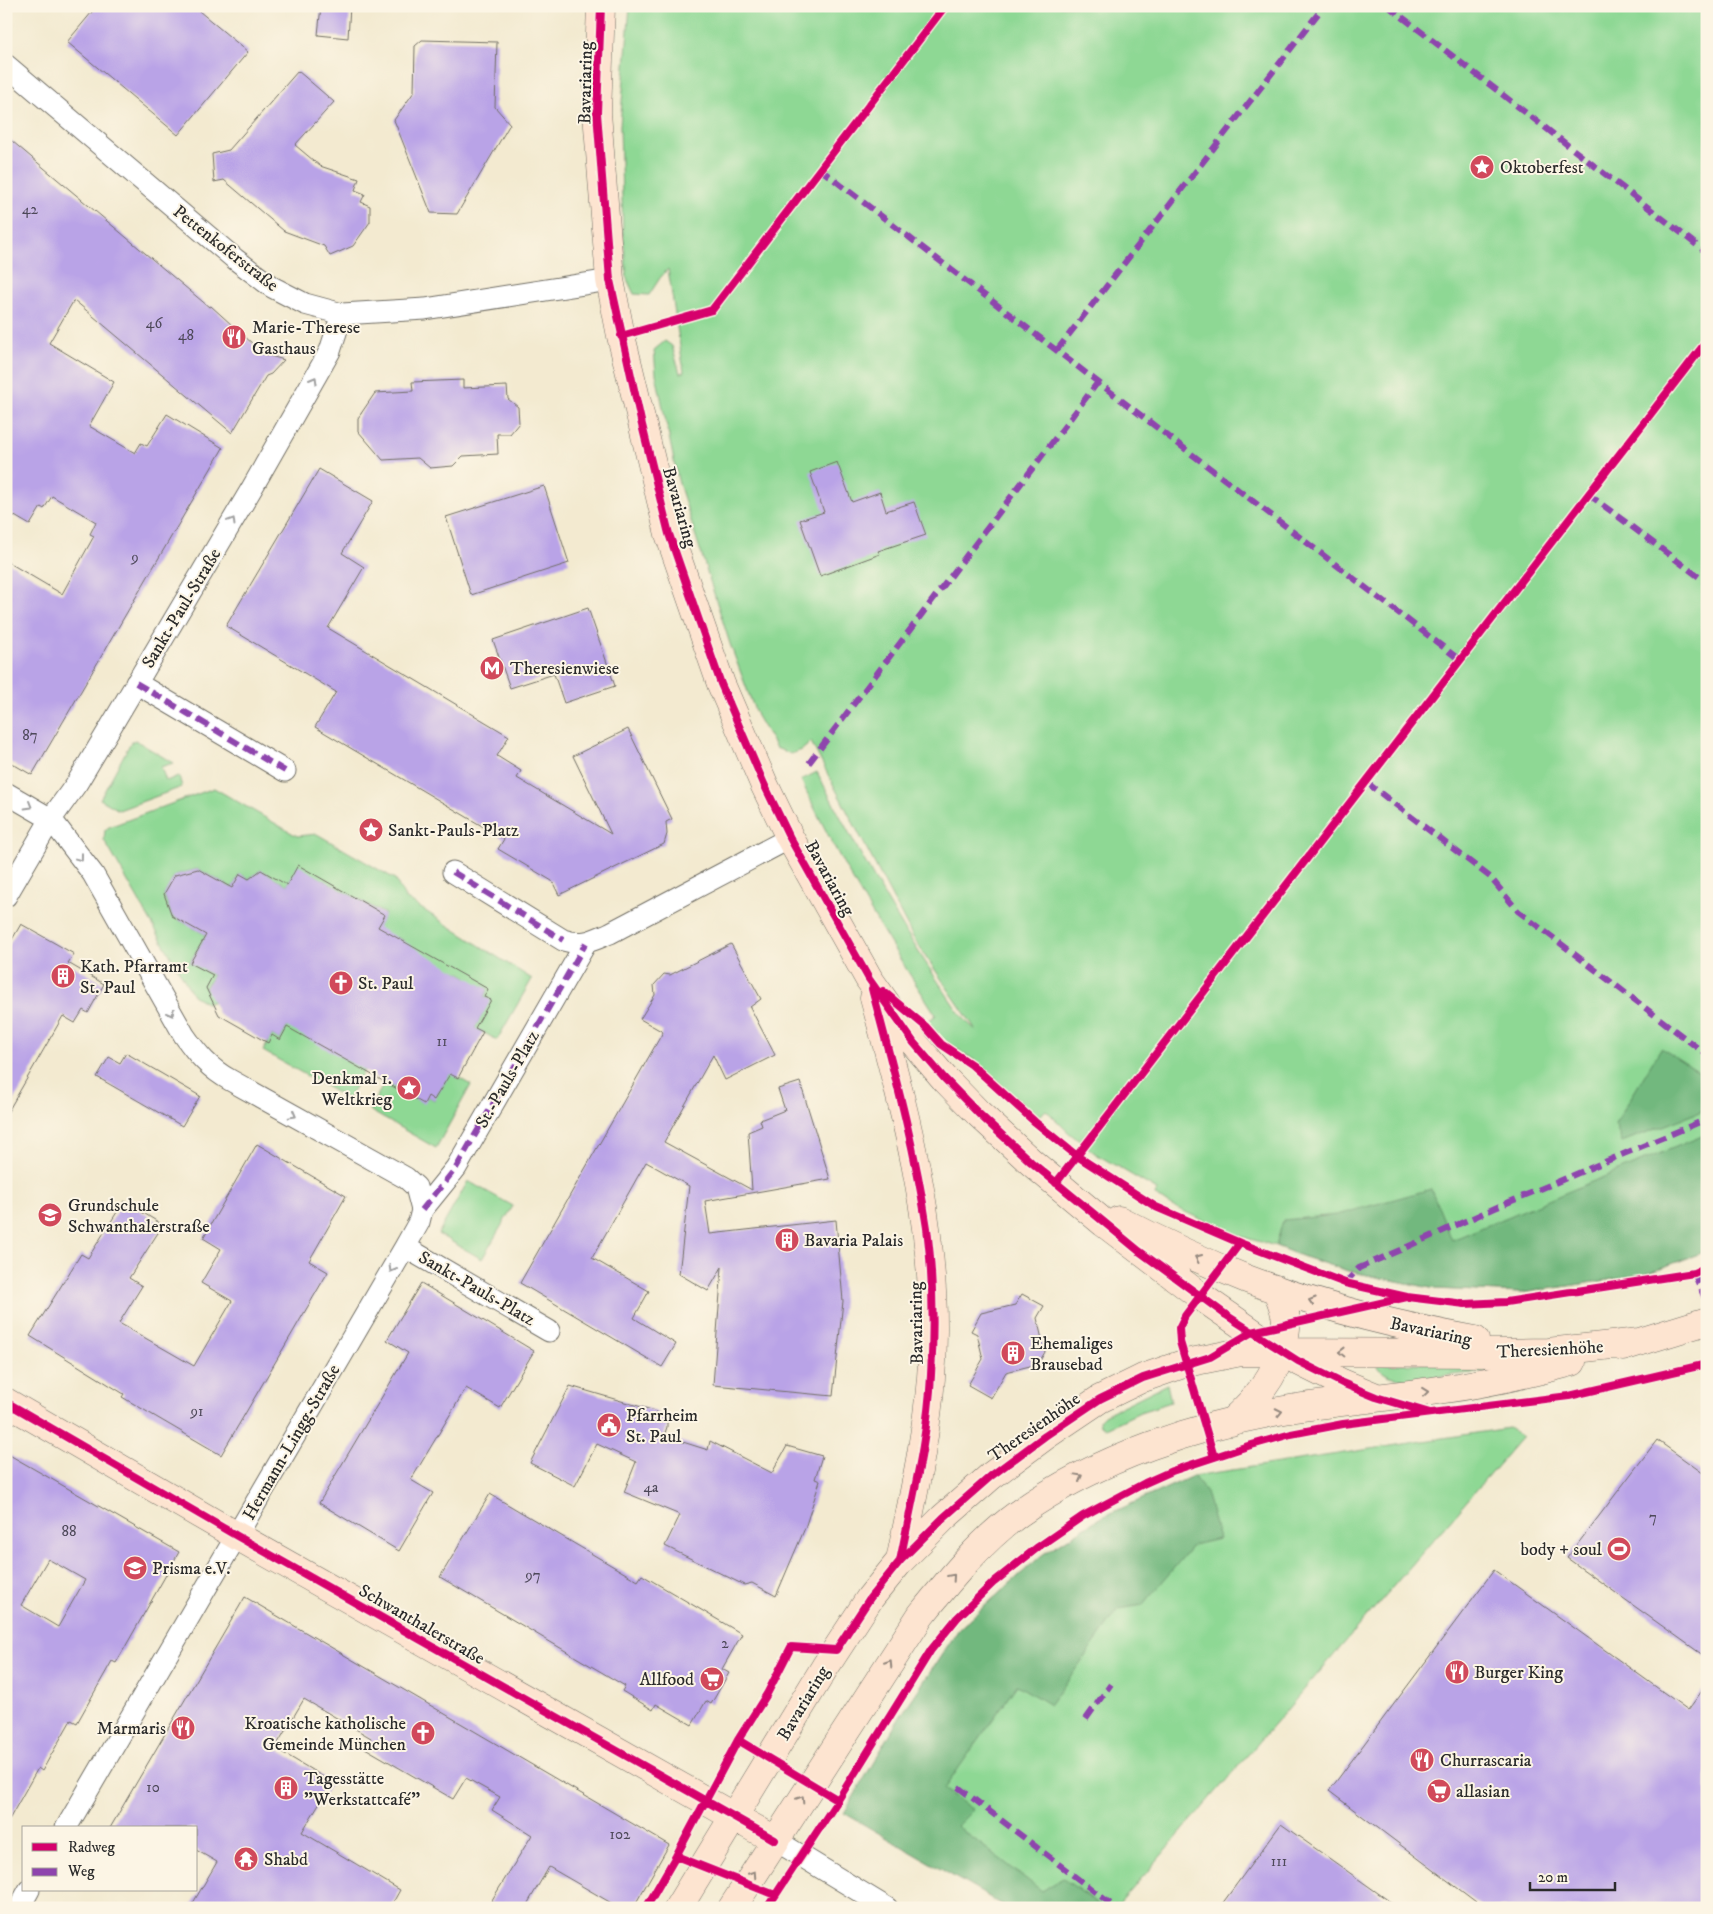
<svg xmlns="http://www.w3.org/2000/svg" width="1713" height="1914" font-family="'IM FELL DW Pica',serif">
<rect width="100%" height="100%" fill="#fcf5e5"/>
<filter id="ink" filterUnits="userSpaceOnUse"><feTurbulence type="fractalNoise" baseFrequency=".02" numOctaves="2"/><feDisplacementMap in="SourceGraphic" scale="10" xChannelSelector="R" yChannelSelector="G"/><feConvolveMatrix kernelMatrix="1 2 1 2 8 2 1 2 1" color-interpolation-filters="sRGB"/></filter>
<filter id="wash" filterUnits="userSpaceOnUse"><feTurbulence type="fractalNoise" baseFrequency=".0096" numOctaves="4" result="noise"/><feDisplacementMap in="SourceGraphic" scale="20" xChannelSelector="R" yChannelSelector="G"/><feGaussianBlur stdDeviation="1.12" result="paint"/><feColorMatrix in="noise" values="0 0 0 0 0 0 0 0 0 0 0 0 0 0 0 0 0 1.4 0 .05"/><feComposite in="paint" operator="in"/></filter>
<g filter="url(#wash)">
<rect width="100%" height="100%" fill="#f3ead0"/>
<path fill="#8ed894" stroke="#5c8260" d="M630 6H1707V1251L1641 1275 1521 1293 1436 1289 1348 1271 1301 1256 1276 1246 1235 1235 1168 1204 1155 1195 1157 1190 1096 1154 1068 1132 1046 1110 1038 1118 974 1060 945 1041 927 1022 936 1015C886 939 839 862 801 780L817 772C853 842 891 911 935 977 947 994 960 1018 976 1030L914 939 811 742 802 750 791 754 776 748 757 716 730 644 678 480 656 374 654 350 665 341 672 346 680 373 684 372 668 269 660 278 649 295 634 294 627 279 623 233 620 126Z
M135 740 173 763 161 767 166 781 179 776 182 787 119 810 100 799 131 742Z
M214 788 297 836 317 834 395 879 405 898 532 979 497 1040 475 1028 490 1000 484 997 488 989 466 979 467 977 462 974 400 948 404 941 398 938 374 933 385 914 298 866 287 885 261 870 249 879 240 874 232 888 198 869 175 875 164 895 172 916 206 935 190 962 213 975 205 988 216 995 212 1002 206 1003 193 995 104 840 105 830 109 827Z
M291 1020 364 1070 348 1099 263 1051 272 1035 280 1040Z
M450 1073 471 1085 436 1148 369 1110 385 1082 423 1103 428 1096 434 1100Z
M468 1181 513 1206 482 1259 438 1234Z
M1497 1362 1500 1370 1414 1379C1402 1379 1384 1378 1378 1366L1379 1364Z
M1167 1384 1171 1402 1140 1412 1106 1428 1100 1426 1099 1420 1104 1415Z
M1509 1428 1522 1437 1116 1908H1008L845 1813 900 1717 959 1629 1042 1555 1098 1519 1193 1476Z"/>
<path fill="#72b87e" stroke="#4e7254" d="M1661 1048 1707 1077V1109L1622 1142 1615 1124Z
M1707 1134V1251L1641 1275 1521 1293 1436 1289 1348 1271 1301 1256 1276 1246 1283 1220 1337 1215 1431 1189 1452 1240Z
M1193 1476 1206 1492 1219 1539 1193 1545 1143 1605 1119 1609 1050 1705 1017 1685 944 1789 973 1810 957 1826 1042 1891 1063 1878 1103 1908H1008L844 1813 900 1717 959 1629 1042 1555 1098 1519Z"/>
<g id="blocks">
<path fill="#b9a3e7" fill-rule="evenodd" d="M97 6H193L248 52 178 135 67 42Z
M321 6H350L348 38 318 35Z
M422 40 497 42 495 107 510 124 457 214 431 213 394 120 414 92 415 46Z
M298 71 334 102 295 145 320 166 359 179 355 190 365 194 361 202 370 206V222L353 246 330 256 324 246 284 231 224 180 214 182 212 154 229 150Z
M6 136 209 307 211 306 264 354 284 360 271 374 266 376 232 433 74 300 49 343 114 382 89 426 135 453 141 443 147 446 167 414 223 448 32 775 6 760V561L62 594 94 536 90 534 96 522 52 496 44 509 41 507 30 525 6 511Z
M463 380V388L507 386 508 399 518 407 519 423 510 434H497L498 454 463 456 453 466 430 468 418 458 383 460 358 431V418L375 393 413 391 412 382Z
M837 462 852 502 880 492 886 511 914 502 926 535 878 551 880 554 820 576 800 520 824 512 810 472Z
M319 469 373 501 342 553 364 567 328 628 509 736 497 756 521 771 517 778 611 834 573 756 628 729 672 819 666 822 667 834 664 844 559 895 552 881 498 849 504 839 315 727 336 692 226 626Z
M544 486 569 563 471 595 446 517Z
M588 608 615 686 564 703 554 674 510 688 493 640Z
M298 865 385 915 378 927 488 989 484 997 491 1000 475 1028 483 1032 458 1078 450 1074 434 1100 428 1096 424 1104 287 1027 280 1040 272 1035 268 1043 219 1015 206 988 213 975 190 963 206 935 172 916 164 894 175 875 198 869 232 888 240 874 249 879 261 870 287 885Z
M21 924 74 954 68 963 104 984 88 1013 83 1010 75 1023 63 1016 6 1115V950Z
M731 944 761 999 750 1007 775 1055 725 1080 713 1055 664 1142 752 1190 748 1132 762 1126 760 1120 785 1110 778 1089 800 1082 830 1179 705 1201 710 1234 836 1220 843 1301 833 1396 713 1385 722 1267 708 1291 679 1274 689 1186 646 1162 592 1258 649 1291 634 1318 676 1344 662 1367 520 1283 663 1032 640 1019 655 995 654 985 664 974 670 975Z
M126 1053 200 1096 182 1126 97 1077 109 1057 120 1063Z
M257 1144 346 1196 309 1261 328 1272 221 1455 122 1397 124 1394 30 1336 81 1254 88 1258 124 1201 163 1225 129 1278 142 1286 119 1323 194 1366 232 1301 201 1283 221 1249 203 1238Z
M421 1283 534 1351 500 1408 466 1388 411 1480 433 1493 399 1551 319 1503 408 1353 387 1340Z
M1022 1294 1044 1306 1037 1318 1045 1352 1038 1364 1006 1372 991 1398 968 1385 983 1359 977 1334 971 1331 981 1313 1015 1305Z
M570 1386 652 1410 667 1418V1427L664 1436 708 1450 710 1441 772 1473 787 1446 822 1456 815 1479 820 1481 805 1528 776 1596 752 1583 744 1585 665 1546 680 1515 624 1492 636 1462 597 1444 575 1486 530 1463Z
M1657 1440 1707 1476V1658L1567 1558Z
M6 1453 179 1552 116 1663 112 1661 77 1723 71 1720 42 1771 38 1768 6 1825ZM48 1559 85 1580 58 1627 21 1605Z
M490 1494 638 1581 642 1575 742 1634 722 1669 729 1673 711 1704 706 1701 692 1725 656 1704 653 1710 622 1691 625 1686 440 1577Z
M1494 1570 1688 1710 1707 1684V1908H1484L1329 1791Z
M245 1597 669 1845 633 1908H620L549 1867 525 1908H487L532 1835 492 1810 500 1797 466 1778 453 1799 365 1748 371 1738 304 1699 275 1748 332 1782 302 1832 400 1890 390 1908H190L217 1862 196 1850V1828H110Z
M1281 1824 1399 1908H1219Z"/>
</g>
</g>
<g filter="url(#ink)">
<use href="#blocks" fill-opacity="0" stroke="#716e65" stroke-width="1"/>
<g fill="none" stroke-linecap="round" stroke-linejoin="round">
<defs>
<path id="street" d="M6 65 235 259 272 287 305 304 342 314 425 309 610 280
M136 683 285 771
M6 793 51 819 93 874 184 1035C197 1054 210 1069 230 1080L406 1178 416 1187 422 1210
M453 872 563 940C584 946 591 941 610 933L790 838
M6 896 51 819 77 783 110 728 252 488 330 351 342 314
M405 1247 549 1331
M66 1828 405 1247 419 1222 422 1210 456 1168 586 943
M775 1840 887 1908
M19 1908 29 1890"/>
<path id="secondary" d="M601 6 597 113 610 280 621 336 669 534 721 684 764 784 790 838 869 979 914 1043 944 1078 978 1113 1031 1162 1104 1223 1200 1296 1265 1341 1298 1361 1342 1383 1376 1397
M874 998C908 1122 942 1248 931 1378 926 1440 912 1501 900 1561
M1119 1220C1161 1242 1204 1262 1247 1279 1321 1307 1398 1326 1475 1340
M1623 1347 1707 1321
M6 1402 237 1536 775 1840
M1231 1422C1255 1400 1275 1378 1283 1346 1284 1338 1287 1330 1286 1323 1286 1311 1281 1300 1276 1289
M678 1908 825 1667 870 1598 900 1561 943 1518 991 1476 1045 1436 1100 1399 1143 1378 1186 1363 1241 1352 1500 1353 1548 1352 1639 1342
M732 1908 921 1615C950 1579 981 1541 1018 1514 1098 1457 1199 1424 1296 1408 1343 1401 1391 1397 1438 1390 1483 1384 1528 1374 1572 1362"/>
</defs>
<use href="#street" stroke="#716e65" stroke-width="23"/>
<use href="#secondary" stroke="#716e65" stroke-width="29"/>
<use href="#street" stroke="#fff" stroke-width="21"/>
<use href="#secondary" stroke="#fde4d0" stroke-width="28"/>
<path stroke="#8e44ad" stroke-width="6" stroke-dasharray="12 6" stroke-linecap="butt" d="M1388 6 1707 253
M820 169 1460 660
M1057 350 1324 6
M1588 494 1707 583
M136 683 285 771
M809 763 1098 382
M1366 782 1490 877 1518 911 1707 1055
M453 872 563 940
M422 1210 456 1168 586 943
M1694 1273 1707 1303
M1345 1283 1359 1268 1495 1208 1707 1119
M1086 1719 1111 1684
M958 1787 1116 1908"/>
<defs>
<path id="cycleway" d="M601 6 597 113 610 280 641 421 669 534 721 684 764 784 790 838 869 979 914 1043 944 1078 978 1113 1031 1162 1139 1251 1226 1315 1298 1361 1342 1383 1376 1397 1430 1413
M621 336 712 310 945 6
M872 989C893 1068 915 1147 927 1228 933 1277 934 1327 931 1375 928 1438 912 1500 900 1561
M883 991 925 1026 941 1044 972 1065 1035 1122 1077 1156 1156 1207 1240 1243 1345 1283 1407 1297 1465 1304 1506 1302 1694 1273 1707 1267
M1056 1183 1707 341
M6 1402 237 1536 775 1840
M1214 1457 1180 1342 1179 1328 1185 1316 1240 1243
M738 1740 838 1800
M676 1856 775 1895
M646 1908 676 1856 738 1740 767 1694 791 1647 836 1650 870 1598 900 1561 943 1518 991 1476 1045 1436 1100 1399 1143 1378 1210 1357 1252 1332 1407 1297
M767 1908 838 1800 931 1650 957 1618 994 1582 1038 1547 1083 1516 1145 1483 1172 1471 1248 1446 1291 1434 1343 1424 1569 1396 1707 1364"/>
</defs>
<use href="#cycleway" stroke="#fcf5e5" stroke-width="11"/>
<use href="#cycleway" stroke="#d6006c" stroke-width="8"/>
</g>
<defs><path id="oneway-chevron" d="M-2-3.5L2.5 0L-2 3.5" fill="none" stroke-width="1.6" stroke-linecap="round" stroke-linejoin="round" transform="scale(1.25)"/></defs>
<g stroke="#a0a0a0">
<use href="#oneway-chevron" transform="translate(314 380) rotate(-60)"/>
<use href="#oneway-chevron" transform="translate(232 521) rotate(-59)"/>
<use href="#oneway-chevron" transform="translate(29 806) rotate(30)"/>
<use href="#oneway-chevron" transform="translate(80 858) rotate(53)"/>
<use href="#oneway-chevron" transform="translate(171 1013) rotate(61)"/>
<use href="#oneway-chevron" transform="translate(293 1115) rotate(29)"/>
<use href="#oneway-chevron" transform="translate(392 1269) rotate(120)"/>
</g>
<g stroke="#94887e">
<use href="#oneway-chevron" transform="translate(1198 1258) rotate(-156)"/>
<use href="#oneway-chevron" transform="translate(1312 1301) rotate(-163)"/>
<use href="#oneway-chevron" transform="translate(1342 1352) rotate(-179)"/>
<use href="#oneway-chevron" transform="translate(1425 1392) rotate(-6)"/>
<use href="#oneway-chevron" transform="translate(1279 1412) rotate(-12)"/>
<use href="#oneway-chevron" transform="translate(1079 1477) rotate(-29)"/>
<use href="#oneway-chevron" transform="translate(952 1577) rotate(-49)"/>
<use href="#oneway-chevron" transform="translate(889 1663) rotate(-57)"/>
<use href="#oneway-chevron" transform="translate(801 1799) rotate(-57)"/>
<use href="#oneway-chevron" transform="translate(753 1874) rotate(-57)"/>
</g>
</g>
<defs>
<symbol id="sight-disc" viewBox="-11 -11 22 22"><circle r="9.5" fill="#d1495b" stroke="#fcf5e5"/><path d="M0-6L1.8-2.2L6-1.7L2.9 1.2L3.7 5.4L0 3.3L-3.7 5.4L-2.9 1.2L-6-1.7L-1.8-2.2Z" fill="#fff"/></symbol>
<symbol id="restaurant-disc" viewBox="-11 -11 22 22"><circle r="9.5" fill="#d1495b" stroke="#fcf5e5"/><path d="M-5-6h1v4h1v-4h1v4h1v-4h1v5L-1.5 .5V6h-2V.5L-5-1ZM5-6V6H3V1.5H1.5Q1.5-4 5-6Z" fill="#fff"/></symbol>
<symbol id="metro-disc" viewBox="-11 -11 22 22"><circle r="9.5" fill="#d1495b" stroke="#fcf5e5"/><path d="M-5.5 5V-5H-3L0 0L3-5H5.5V5H3V-.5L0 4L-3-.5V5Z" fill="#fff"/></symbol>
<symbol id="building-disc" viewBox="-11 -11 22 22"><circle r="9.5" fill="#d1495b" stroke="#fcf5e5"/><path d="M-4-6H4V6H1V3H-1V6H-4ZM-2.5-4.3h1.7v1.8h-1.7ZM.8-4.3h1.7v1.8H.8ZM-2.5-1h1.7V.8h-1.7ZM.8-1h1.7V.8H.8Z" fill="#fff"/></symbol>
<symbol id="church-disc" viewBox="-11 -11 22 22"><circle r="9.5" fill="#d1495b" stroke="#fcf5e5"/><path d="M-1.2-6h2.4v3.5h3.3v2.4h-3.3V6h-2.4V-.1h-3.3v-2.4h3.3Z" fill="#fff"/></symbol>
<symbol id="school-disc" viewBox="-11 -11 22 22"><circle r="9.5" fill="#d1495b" stroke="#fcf5e5"/><path d="M0-5L7-2L0 1L-7-2ZM-4 1L0 2.5L4 1V4Q0 6-4 4Z" fill="#fff"/></symbol>
<symbol id="civic-disc" viewBox="-11 -11 22 22"><circle r="9.5" fill="#d1495b" stroke="#fcf5e5"/><path d="M-.6-6.5H3V-4.5H.6V-3L4-1V1h2V6H-6V1h2V-1L-.6-3ZM-1.2 2.5V6h2.4V2.5Z" fill="#fff"/></symbol>
<symbol id="stadium-disc" viewBox="-11 -11 22 22"><circle r="9.5" fill="#d1495b" stroke="#fcf5e5"/><path d="M0-5a6.5 5 0 1 0 0 10a6.5 5 0 1 0 0-10ZM-3.5-1.8h7v3.6h-7Z" fill="#fff"/></symbol>
<symbol id="supermarket-disc" viewBox="-11 -11 22 22"><circle r="9.5" fill="#d1495b" stroke="#fcf5e5"/><path d="M-6-5.5h2.5l.6 2H6L4.5 2H-2.5L-4.4-4H-6ZM-1.5 3.2a1.3 1.3 0 1 0 .1 0ZM3 3.2a1.3 1.3 0 1 0 .1 0Z" fill="#fff"/></symbol>
<symbol id="temple-disc" viewBox="-11 -11 22 22"><circle r="9.5" fill="#d1495b" stroke="#fcf5e5"/><path d="M0-6L5-2H3V0L6.5 2.5H4V6H1.5V3h-3V6H-4V2.5H-6.5L-3 0V-2H-5Z" fill="#fff"/></symbol>
</defs>
<g fill-rule="evenodd">
<use href="#sight-disc" x="1468" y="153" width="28" height="28"/>
<use href="#restaurant-disc" x="220" y="323" width="28" height="28"/>
<use href="#metro-disc" x="478" y="654" width="28" height="28"/>
<use href="#sight-disc" x="357" y="816" width="28" height="28"/>
<use href="#building-disc" x="49" y="962" width="28" height="28"/>
<use href="#church-disc" x="327" y="969" width="28" height="28"/>
<use href="#sight-disc" x="395" y="1074" width="28" height="28"/>
<use href="#school-disc" x="36" y="1201" width="28" height="28"/>
<use href="#building-disc" x="773" y="1226" width="28" height="28"/>
<use href="#building-disc" x="999" y="1339" width="28" height="28"/>
<use href="#civic-disc" x="595" y="1411" width="28" height="28"/>
<use href="#stadium-disc" x="1605" y="1535" width="28" height="28"/>
<use href="#school-disc" x="121" y="1554" width="28" height="28"/>
<use href="#restaurant-disc" x="1443" y="1658" width="28" height="28"/>
<use href="#supermarket-disc" x="698" y="1665" width="28" height="28"/>
<use href="#restaurant-disc" x="169" y="1714" width="28" height="28"/>
<use href="#church-disc" x="409" y="1719" width="28" height="28"/>
<use href="#restaurant-disc" x="1408" y="1746" width="28" height="28"/>
<use href="#building-disc" x="272" y="1774" width="28" height="28"/>
<use href="#supermarket-disc" x="1425" y="1777" width="28" height="28"/>
<use href="#temple-disc" x="232" y="1845" width="28" height="28"/>
</g>
<g text-anchor="middle" stroke-width="4" stroke-linejoin="round" paint-order="stroke">
<g font-size="15" fill="#4e495a">
<text x="30" y="214">42</text>
<text x="154" y="328">46</text>
<text x="186" y="340">48</text>
<text x="135" y="562">9</text>
<text x="30" y="740">87</text>
<text x="442" y="1046">11</text>
<text x="197" y="1416">91</text>
<text x="651" y="1492">4a</text>
<text x="1653" y="1522">7</text>
<text x="69" y="1536">88</text>
<text x="533" y="1580">97</text>
<text x="725" y="1648">2</text>
<text x="153" y="1792">10</text>
<text x="620" y="1839">102</text>
<text x="1279" y="1866">111</text>
</g>
<g font-size="18" fill="#2b2b2b" stroke="#fcf5e5">
<text transform="translate(585 83) rotate(-89)" y="6">Bavariaring</text>
<text transform="translate(226 248) rotate(38)" y="6">Pettenkoferstraße</text>
<text transform="translate(680 507) rotate(74)" y="6">Bavariaring</text>
<text transform="translate(181 608) rotate(-59)" y="6">Sankt-Paul-Straße</text>
<text transform="translate(830 878) rotate(61)" y="6">Bavariaring</text>
<text transform="translate(507 1079) rotate(-60)" y="6">St.-Pauls-Platz</text>
<text transform="translate(477 1288) rotate(30)" y="6">Sankt-Pauls-Platz</text>
<text transform="translate(916 1323) rotate(-91)" y="6">Bavariaring</text>
<text transform="translate(1431 1331) rotate(12)" y="6">Bavariaring</text>
<text transform="translate(1550 1349) rotate(-3)" y="6">Theresienhöhe</text>
<text transform="translate(1034 1427) rotate(-35)" y="6">Theresienhöhe</text>
<text transform="translate(291 1442) rotate(-60)" y="6">Hermann-Lingg-Straße</text>
<text transform="translate(422 1624) rotate(30)" y="6">Schwanthalerstraße</text>
<text transform="translate(803 1703) rotate(-59)" y="6">Bavariaring</text>
</g>
<g font-size="18" fill="#2b2b2b" stroke="#fcf5e5" text-anchor="start">
<text x="1500" y="173">Oktoberfest</text>
<text x="252" y="333">Marie-Therese<tspan x="252" dy="21">Gasthaus</tspan></text>
<text x="510" y="674">Theresienwiese</text>
<text x="388" y="836">Sankt-Pauls-Platz</text>
<text x="80" y="972">Kath. Pfarramt<tspan x="80" dy="21">St. Paul</tspan></text>
<text x="358" y="989">St. Paul</text>
<text x="392" y="1084" text-anchor="end">Denkmal 1.<tspan x="392" dy="21">Weltkrieg</tspan></text>
<text x="68" y="1211">Grundschule<tspan x="68" dy="21">Schwanthalerstraße</tspan></text>
<text x="804" y="1246">Bavaria Palais</text>
<text x="1030" y="1349">Ehemaliges<tspan x="1030" dy="21">Brausebad</tspan></text>
<text x="626" y="1421">Pfarrheim<tspan x="626" dy="21">St. Paul</tspan></text>
<text x="1602" y="1555" text-anchor="end">body + soul</text>
<text x="152" y="1574">Prisma e.V.</text>
<text x="1474" y="1678">Burger King</text>
<text x="694" y="1685" text-anchor="end">Allfood</text>
<text x="406" y="1729" text-anchor="end">Kroatische katholische<tspan x="406" dy="21">Gemeinde München</tspan></text>
<text x="166" y="1734" text-anchor="end">Marmaris</text>
<text x="1440" y="1766">Churrascaria</text>
<text x="304" y="1784">Tagesstätte<tspan x="304" dy="21">"Werkstattcafé"</tspan></text>
<text x="1456" y="1797">allasian</text>
<text x="264" y="1865">Shabd</text>
</g>
</g>
<rect width="1713" height="1914" fill="none" stroke="#fcf5e5" stroke-width="25"/>
<rect x="22" y="1826" width="175" height="65" fill="#fcf5e5" stroke="#a8a49b"/>
<rect x="32" y="1843" width="25" height="8" fill="#d6006c" stroke="#a8a49b"/>
<text x="68" y="1852" font-size="15" fill="#2b2b2b">Radweg</text>
<rect x="32" y="1868" width="25" height="8" fill="#8e44ad" stroke="#a8a49b"/>
<text x="68" y="1876" font-size="15" fill="#2b2b2b">Weg</text>
<path d="M1530 1882v8h85v-8" fill="none" stroke="#2b2b2b" stroke-width="2.5"/>
<text x="1538" y="1882" font-size="15" fill="#2b2b2b" stroke="#fcf5e5" stroke-width="4" paint-order="stroke">20 m</text>
</svg>
